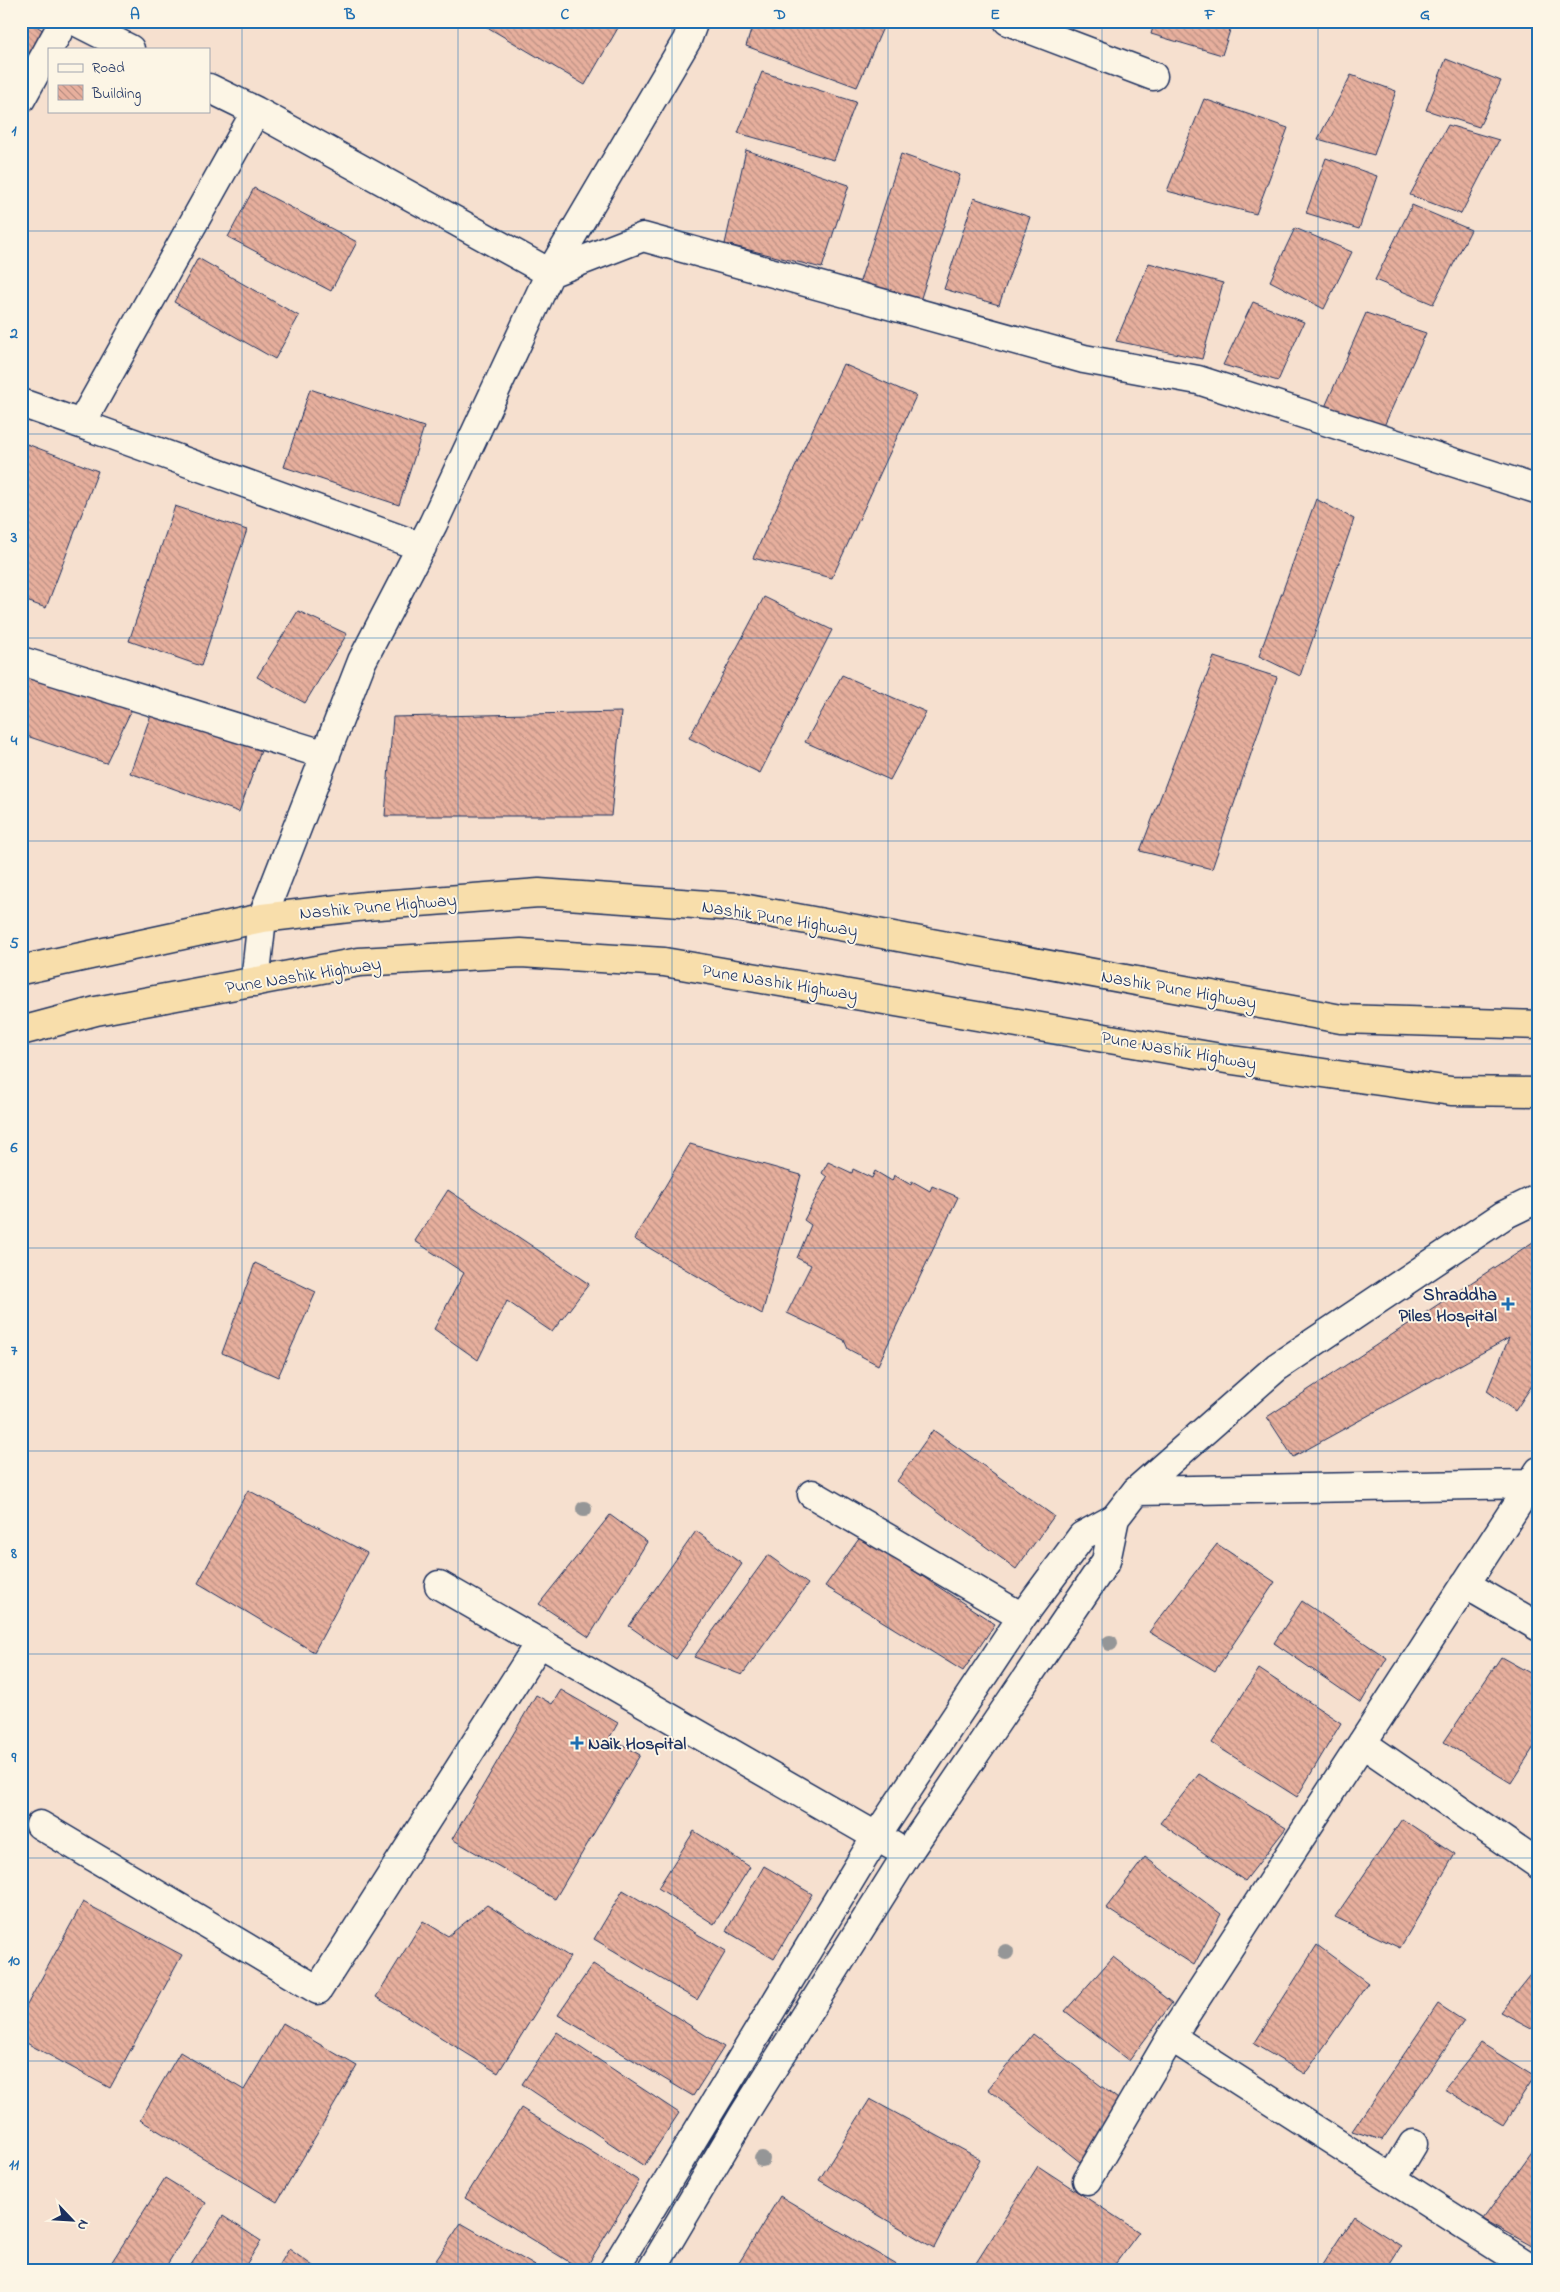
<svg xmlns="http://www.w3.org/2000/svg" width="1560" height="2292" font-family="'Indie Flower',sans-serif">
<defs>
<pattern id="building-back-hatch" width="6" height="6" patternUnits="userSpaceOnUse" patternTransform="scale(1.25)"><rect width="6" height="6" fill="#e7af9d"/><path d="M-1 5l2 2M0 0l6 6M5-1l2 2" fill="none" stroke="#ba8f83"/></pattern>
</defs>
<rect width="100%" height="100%" fill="#f6e0cf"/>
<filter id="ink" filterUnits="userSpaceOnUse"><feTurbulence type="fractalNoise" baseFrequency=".02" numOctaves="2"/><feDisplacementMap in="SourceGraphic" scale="10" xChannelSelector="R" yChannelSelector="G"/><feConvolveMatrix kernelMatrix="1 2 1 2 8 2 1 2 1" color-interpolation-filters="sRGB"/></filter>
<g filter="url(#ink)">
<path fill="url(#building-back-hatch)" stroke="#1b2f5e" d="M21 21H29L44 31 21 73Z
M477 21H622L585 85Z
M754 21H879L885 23 857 87 746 46Z
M1155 21H1233L1222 55 1151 34Z
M1446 59 1501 81 1479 127 1426 110Z
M762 72 856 102 834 160 738 133Z
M1351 75 1396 91 1374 155 1318 139Z
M1204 99 1288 128 1256 214 1167 191Z
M1448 125 1499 140 1461 214 1410 195Z
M746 150 849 185 822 268 725 244Z
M901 154 960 175 920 301 858 287Z
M1326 158 1377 176 1359 229 1306 213Z
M254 188 357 242 331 291 228 237Z
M974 198 1030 217 999 305 944 289Z
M1412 205 1471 230 1433 304 1375 280Z
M1295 228 1352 252 1324 309 1270 281Z
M198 258 299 316 275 359 174 302Z
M1149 263 1223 283 1202 359 1116 341Z
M1253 302 1304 322 1278 381 1223 365Z
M1366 313 1426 333 1384 426 1325 407Z
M843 364 916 396 832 578 753 558Z
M310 389 424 427 399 505 284 467Z
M27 444 98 471 46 608 21 599V458Z
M1316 499 1354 519 1300 676 1259 656Z
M175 506 247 530 201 666 129 641Z
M764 597 832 630 760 773 689 738Z
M298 611 347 634 305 703 257 677Z
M1214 657 1277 677 1212 869 1140 851Z
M21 670 133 707 106 763 21 734Z
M842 675 926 712 890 780 805 742Z
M153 709 262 748 239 812 130 773Z
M621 712 611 816H385L393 717Z
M690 1144 801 1175 762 1314 634 1239Z
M828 1162 852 1173 853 1169 872 1178 875 1171 892 1181 894 1175 911 1185 912 1181 930 1191 932 1186 958 1197 878 1365 848 1349 844 1340 787 1313 811 1265 797 1258 811 1225 804 1220 827 1177 822 1173Z
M448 1190 589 1284 552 1332 507 1301 478 1360 434 1329 464 1273 415 1241Z
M1539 1238V1375L1515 1411 1487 1391 1509 1338 1293 1457 1267 1417Z
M255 1263 316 1292 278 1377 222 1353Z
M933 1430 1054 1516 1016 1569 897 1481Z
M248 1490 367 1553 314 1652 198 1583Z
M610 1515 647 1542 589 1637 539 1604Z
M696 1531 742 1564 676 1659 629 1626Z
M861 1536 995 1624 963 1671 825 1586Z
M1217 1544 1275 1582 1215 1671 1149 1632Z
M768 1555 808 1584 742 1675 694 1657Z
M1302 1601 1387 1658 1361 1703 1274 1643Z
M1501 1657 1539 1678V1739L1511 1783 1444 1742Z
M1259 1669 1341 1723 1297 1797 1212 1743Z
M561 1690 618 1723 610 1737 640 1755 555 1899 452 1839 536 1695 552 1704Z
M1199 1774 1286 1828 1245 1881 1160 1823Z
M1402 1819 1455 1854 1400 1948 1335 1917Z
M694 1831 750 1867 714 1924 658 1888Z
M1145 1857 1221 1914 1194 1965 1106 1908Z
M764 1866 812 1894 774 1959 726 1931Z
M623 1890 726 1951 697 2000 594 1939Z
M83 1902 182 1955 110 2088 21 2040V2016Z
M487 1905 570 1957 498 2073 376 1997 423 1921 448 1936Z
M1317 1945 1368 1983 1305 2074 1254 2044Z
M1113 1957 1172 2003 1129 2061 1065 2011Z
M593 1964 724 2047 693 2096 558 2015Z
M1539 1965V2032L1501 2012Z
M1438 2004 1464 2021 1382 2140 1352 2131Z
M283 2023 357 2066 277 2202 140 2120 180 2052 244 2090Z
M557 2032 679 2113 644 2166 522 2084Z
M1033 2034 1122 2102 1080 2162 988 2089Z
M1481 2043 1535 2077 1503 2125 1444 2089Z
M870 2099 980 2159 934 2248 819 2180Z
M521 2108 639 2181 584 2271 465 2198Z
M1539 2142V2250L1483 2219Z
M1038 2166 1139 2232 1110 2271H988L976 2263Z
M165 2178 206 2203 163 2271H106Z
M780 2196 907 2271H734Z
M223 2216 261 2241 242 2271H187Z
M1354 2216 1401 2246 1385 2271H1318Z
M461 2223 544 2271H429Z
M289 2249 320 2271H276Z"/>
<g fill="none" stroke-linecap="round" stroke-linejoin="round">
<defs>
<path id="minor" d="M75 21 130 49
M1008 21 1153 76
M209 88 256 111 550 273 687 40 694 21
M21 99 64 21
M256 111 81 424 422 547
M21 403 81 424
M21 661 326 755
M255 982 262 918 362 661 433 524 550 273 643 237 1084 359 1198 380 1539 490
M1136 1491 1531 1484
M812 1494 1022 1617
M1465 1584 1539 1627
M439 1585 893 1846
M1362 1743 1539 1865
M40 1825 318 1990 540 1642
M1171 2037 1536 2271
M1392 2179 1413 2144
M1087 2180 1171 2037 1539 1471
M613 2271 876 1837 1022 1617 1082 1536 1115 1518 1136 1491 1277 1367 1504 1215 1539 1198
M651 2271 744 2114 907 1854 1106 1561 1115 1518"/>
<path id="highway" d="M21 970 262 918 366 906 539 893 737 907 1341 1019 1539 1025
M21 1031 96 1011 359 962 521 953 664 962 1232 1060 1451 1091 1539 1092"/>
</defs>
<use href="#minor" stroke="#1b2f5e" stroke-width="31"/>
<use href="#highway" stroke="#1b2f5e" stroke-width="31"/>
<use href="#minor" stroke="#fcf5e5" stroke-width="28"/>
<use href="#highway" stroke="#f8deab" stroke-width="28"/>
</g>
<g fill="#959697">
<circle cx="584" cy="1509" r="8"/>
<circle cx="1110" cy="1643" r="8"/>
<circle cx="1006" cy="1952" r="8"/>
<circle cx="762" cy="2159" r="8"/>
</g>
</g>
<path fill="none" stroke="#1f6fb2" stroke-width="1" stroke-opacity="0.55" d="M242 21V2271M458 21V2271M672 21V2271M888 21V2271M1102 21V2271M1318 21V2271M21 231H1539M21 434H1539M21 638H1539M21 841H1539M21 1044H1539M21 1248H1539M21 1451H1539M21 1654H1539M21 1858H1539M21 2061H1539"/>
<g fill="#1f6fb2" stroke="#fcf5e5" stroke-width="2">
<path d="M1505.5 1296.5h5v5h5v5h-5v5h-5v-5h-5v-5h5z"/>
<path d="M574.5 1735.5h5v5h5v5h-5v5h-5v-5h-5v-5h5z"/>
</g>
<g text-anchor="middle" stroke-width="4" stroke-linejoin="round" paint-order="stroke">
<g font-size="18" fill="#1b2f5e" stroke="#fcf5e5">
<text transform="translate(378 906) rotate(-5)" y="6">Nashik Pune Highway</text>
<text transform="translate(780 918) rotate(9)" y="6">Nashik Pune Highway</text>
<text transform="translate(303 975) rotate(-9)" y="6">Pune Nashik Highway</text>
<text transform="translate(780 982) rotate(9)" y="6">Pune Nashik Highway</text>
<text transform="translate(1179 989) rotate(10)" y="6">Nashik Pune Highway</text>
<text transform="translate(1179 1050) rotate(10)" y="6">Pune Nashik Highway</text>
</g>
<g font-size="18" font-weight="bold" fill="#1b2f5e" stroke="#fcf5e5" text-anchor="end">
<text x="1497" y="1300">Shraddha<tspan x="1497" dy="21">Piles Hospital</tspan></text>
<text x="588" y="1749" text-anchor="start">Naik Hospital</text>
</g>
</g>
<rect width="1560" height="2292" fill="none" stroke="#fcf5e5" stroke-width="55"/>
<rect x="48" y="48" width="162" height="65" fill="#fcf5e5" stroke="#a2a6af"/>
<rect x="58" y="64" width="25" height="8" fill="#fcf5e5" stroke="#a2a6af"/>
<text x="92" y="72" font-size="15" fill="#1b2f5e">Road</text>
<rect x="58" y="85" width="25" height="15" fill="url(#building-back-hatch)" stroke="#a2a6af"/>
<text x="92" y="98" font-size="15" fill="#1b2f5e">Building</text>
<g transform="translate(72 2220) rotate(115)" stroke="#fcf5e5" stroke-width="4" paint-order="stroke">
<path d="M0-4L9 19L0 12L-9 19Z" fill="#1b2f5e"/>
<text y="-8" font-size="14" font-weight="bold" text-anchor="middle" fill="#1b2f5e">N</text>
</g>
<rect x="28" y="28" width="1504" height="2236" fill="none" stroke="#1f6fb2" stroke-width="2"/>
<g font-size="16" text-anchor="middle" font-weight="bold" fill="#1f6fb2">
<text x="135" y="19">A</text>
<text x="350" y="19">B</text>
<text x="565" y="19">C</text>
<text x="780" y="19">D</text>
<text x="995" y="19">E</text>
<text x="1210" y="19">F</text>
<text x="1425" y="19">G</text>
<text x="14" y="135">1</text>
<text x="14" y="338">2</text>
<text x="14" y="542">3</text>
<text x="14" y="745">4</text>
<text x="14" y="948">5</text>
<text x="14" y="1152">6</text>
<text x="14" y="1355">7</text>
<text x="14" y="1558">8</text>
<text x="14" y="1762">9</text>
<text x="14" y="1965">10</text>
<text x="14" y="2169">11</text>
</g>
</svg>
